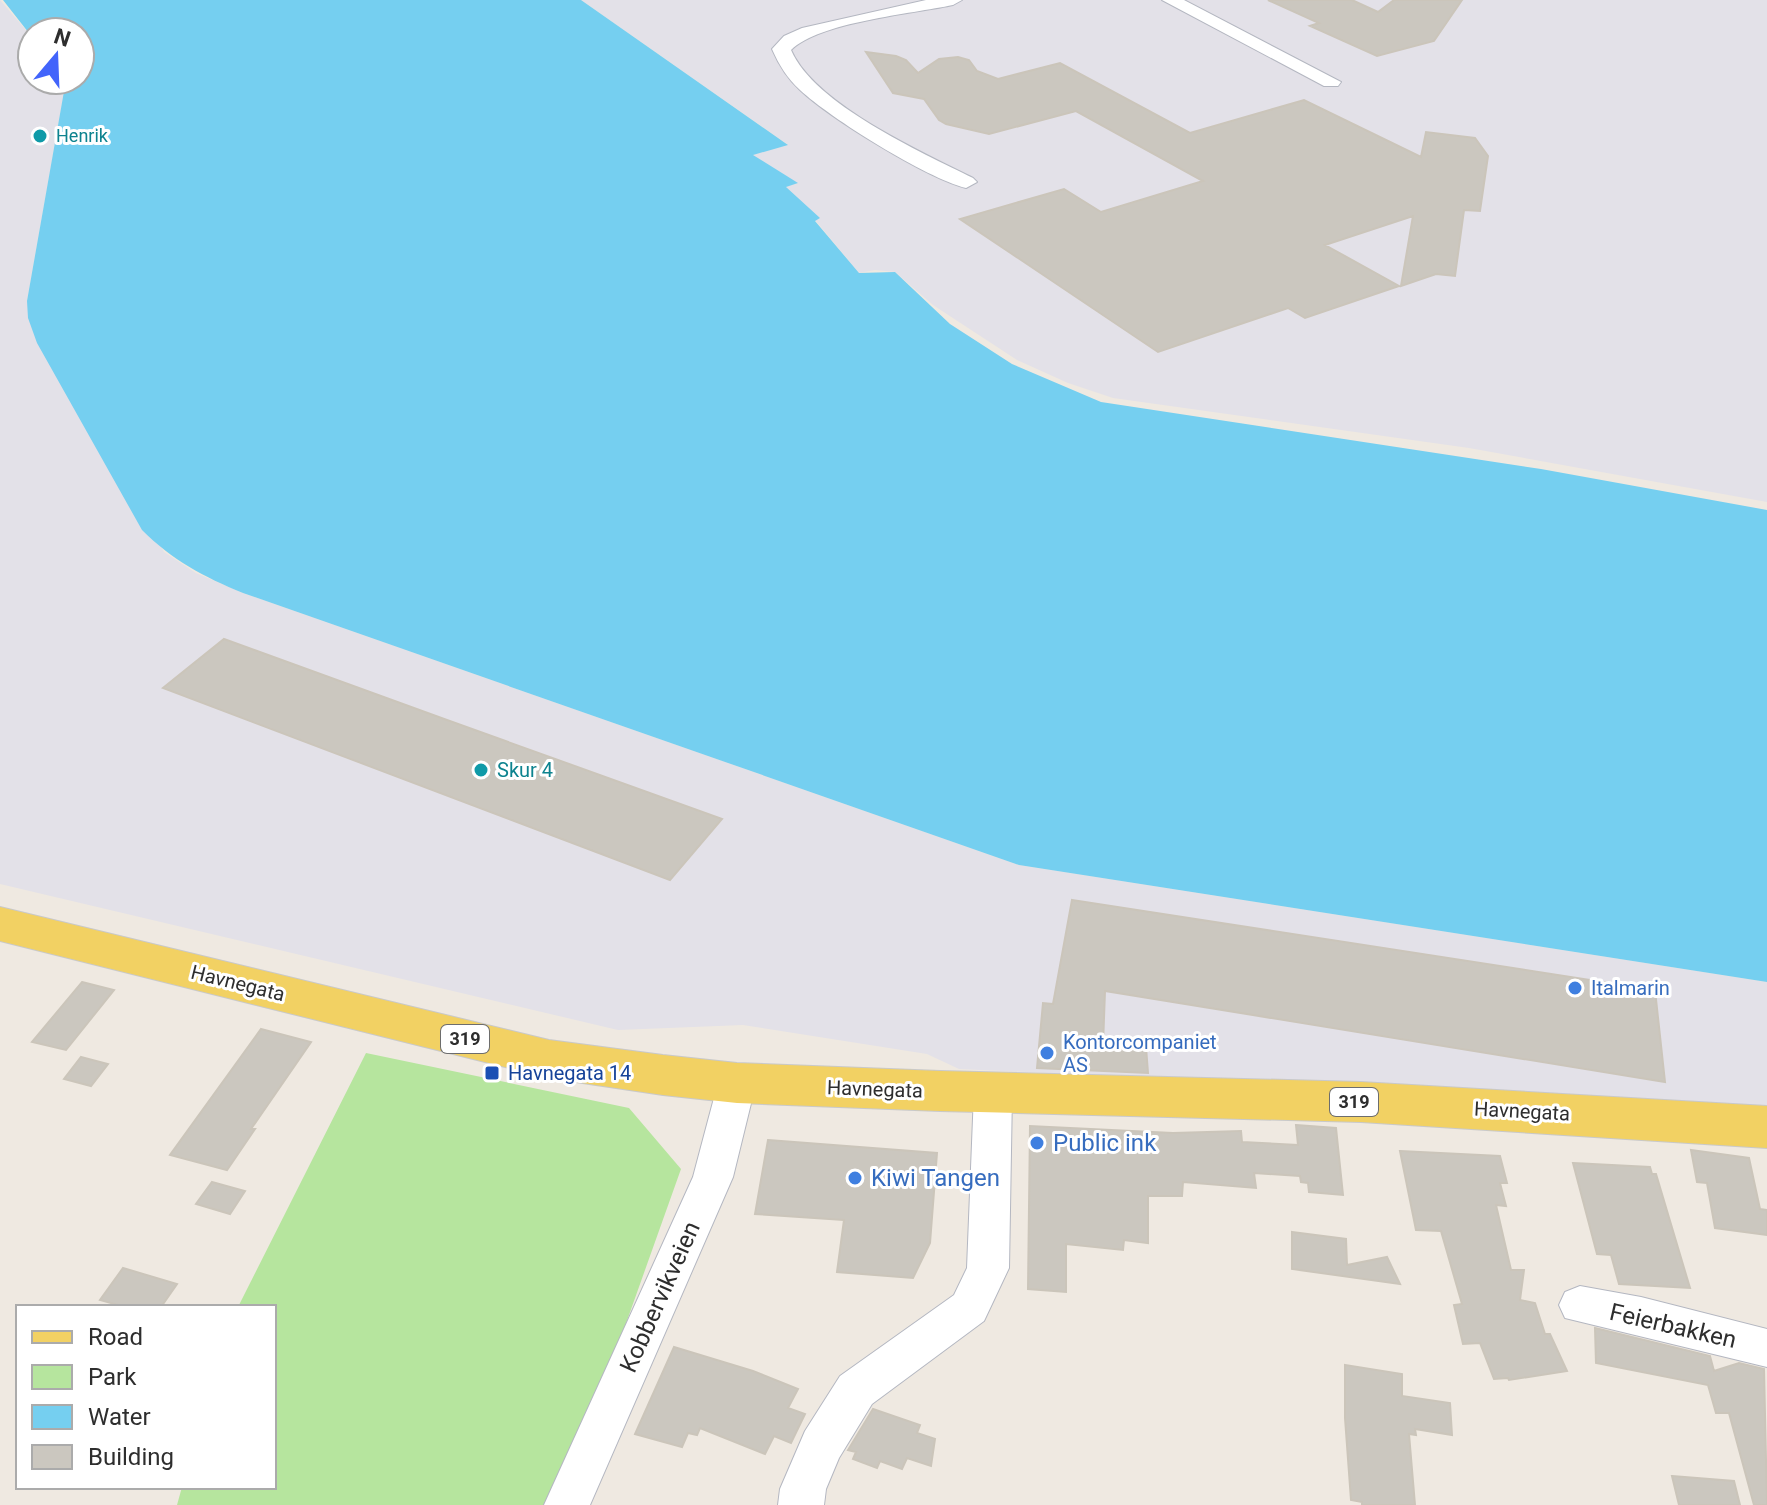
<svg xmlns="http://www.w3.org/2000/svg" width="1767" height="1505" font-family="Roboto,sans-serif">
<rect width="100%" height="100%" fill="#efe9e1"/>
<path fill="#e3e1e8" d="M0 0 32 37V80L66 81 27 301 164 552 196 573 243 593 1019 865 1767 982V1109L1668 1101 959 1069 927 1054 743 1025 618 1030 0 884Z
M581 0H1767V502L1469 448 1113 398 1068 383 1017 360 933 305 895 272 875 270 859 273 815 220 819 218 785 187 797 183 752 155 787 144Z"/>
<path fill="#b6e59e" d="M366 1053 629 1108 681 1169 624 1329 545 1505H177L182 1487H274V1307H238Z"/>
<path fill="#75cff0" d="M3 0H581L788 145 753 155 798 183 786 187 820 218 815 221 859 273 895 272 950 324 1012 364 1101 402 1541 469 1767 510V982L1019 865 243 593C204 577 172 560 142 530L37 343 28 318 27 301 66 80H80V32H32V37Z"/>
<path fill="#cbc7bf" stroke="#cbc5ba" stroke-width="2" d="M1268 0H1352L1378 12 1394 0H1462L1434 41 1377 56 1310 26 1319 23Z
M866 52 896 56 906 60 918 73 939 59 958 57 969 60 977 71 998 79 1060 63 1190 133 1304 100 1421 157 1426 132 1475 138 1488 156 1480 211 1464 210 1455 276 1436 274 1401 286 1413 216 1325 245 1399 286 1305 318 1288 308 1158 352 960 219 1064 189 1101 212 1203 181 1076 111 989 134 946 124 939 120 924 99 893 93Z
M224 639 447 720 722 819 670 880 163 688Z
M1072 900 1655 990 1665 1082 1105 991 1103 1045 1146 1047 1148 1073 1037 1068 1043 1003 1053 1004Z
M82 982 114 990 66 1050 32 1042Z
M261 1029 311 1042 251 1129H255L227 1170 170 1155Z
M81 1057 108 1064 91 1086 64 1079Z
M1296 1125 1336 1128 1343 1195 1309 1192 1308 1183 1301 1182 1300 1176 1254 1173 1256 1188 1183 1182 1182 1196H1148V1243L1124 1240 1123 1250 1066 1244V1292L1028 1289 1030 1126 1173 1133 1241 1131 1242 1142 1298 1145Z
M768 1140 937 1153 930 1243 913 1278 837 1272 844 1220 755 1214Z
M1691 1150 1749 1158 1760 1209 1767 1210V1235L1715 1228 1707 1183 1697 1182Z
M1400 1151 1500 1156 1507 1183H1500L1506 1206 1496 1205 1511 1270H1524L1520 1300 1535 1303 1545 1334H1550L1567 1371 1509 1380 1508 1378 1494 1379 1480 1343 1463 1344 1454 1305 1462 1304 1441 1231 1416 1230Z
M1573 1163 1650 1167 1652 1174H1656L1690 1288 1619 1284 1611 1255 1597 1254Z
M212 1182 245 1191 230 1214 196 1204Z
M1292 1232 1346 1239 1347 1265 1387 1257 1400 1284 1292 1269Z
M123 1268 177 1284 161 1307H125L100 1300Z
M1595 1328 1710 1356 1714 1371 1739 1363 1764 1369 1767 1505H1754L1729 1413H1716L1708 1385 1596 1363Z
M674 1347 753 1371 798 1389 788 1408 805 1414 791 1443 774 1436 765 1454 700 1428 697 1435 688 1433 682 1447 635 1434Z
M1345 1365 1402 1374V1396L1450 1403 1452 1435 1415 1429 1416 1435 1409 1434 1415 1505H1362V1502L1351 1500 1345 1418Z
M873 1409 920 1425 917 1433 935 1439 931 1466 907 1458 902 1469 880 1461 877 1468 853 1459 856 1452 848 1450Z
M1672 1476 1734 1481 1740 1505H1679Z"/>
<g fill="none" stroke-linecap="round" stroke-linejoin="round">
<defs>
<path id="minor" d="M926 0H962L953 5C911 14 820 22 791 50 814 104 921 152 973 178L977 182 966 188C926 178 830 118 800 90 787 78 779 65 772 49L784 36 802 28Z
M1162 0H1184L1341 82 1338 86H1324Z
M737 1068 751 1072 756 1083 733 1177 590 1505H544L693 1177 718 1083 723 1072Z
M993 1078 1007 1082 1012 1093 1009 1268 984 1321 872 1404 839 1458 826 1489 824 1505H778L780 1489 805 1431 840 1376 954 1295 967 1268 974 1093 979 1082Z
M1580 1286 1641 1297 1767 1329V1367L1565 1318 1559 1305 1565 1292Z"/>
<path id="major" d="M0 907 549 1040 663 1055 737 1063 940 1071 1361 1082 1767 1106V1148L1361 1122 940 1111 737 1103 663 1095 549 1078 0 941Z"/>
</defs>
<use href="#minor" stroke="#b4b7c1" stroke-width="2"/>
<use href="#major" stroke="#c9c9c9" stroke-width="2"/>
<use href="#minor" fill="#fff" fill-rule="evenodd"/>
<use href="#major" fill="#f2d163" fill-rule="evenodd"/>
</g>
<g fill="#0f9aa8" stroke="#fff" stroke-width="3">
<circle cx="40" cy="136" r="8"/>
<circle cx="481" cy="770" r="8"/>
</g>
<g fill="#3f7fe0" stroke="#fff" stroke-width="3">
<circle cx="1575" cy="988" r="8"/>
<circle cx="1047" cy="1053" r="8"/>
<circle cx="1037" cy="1143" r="8"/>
<circle cx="855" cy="1178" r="8"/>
</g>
<rect fill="#1a4fb4" stroke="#fff" stroke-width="3" x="484" y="1065" width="16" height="16" rx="4"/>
<g text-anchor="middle" stroke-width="6" stroke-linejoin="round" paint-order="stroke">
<g font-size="18" fill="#0d838f" stroke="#fff" text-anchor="start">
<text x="56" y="142">Henrik</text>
</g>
<g fill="#fff" stroke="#6d6d6d" stroke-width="2">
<rect x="441" y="1025" width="48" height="28" rx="6"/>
<rect x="1330" y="1088" width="48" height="28" rx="6"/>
</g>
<g font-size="18" font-weight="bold" fill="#2e2e2e">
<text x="465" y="1045">319</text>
<text x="1354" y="1108">319</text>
</g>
<g font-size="20" fill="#0d838f" stroke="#fff" text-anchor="start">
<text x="497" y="777">Skur 4</text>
</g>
<g font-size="20" fill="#2e2e2e" stroke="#fff">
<text transform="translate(238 983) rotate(14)" y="7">Havnegata</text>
<text transform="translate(875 1089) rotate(2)" y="7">Havnegata</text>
<text transform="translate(1522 1111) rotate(3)" y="7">Havnegata</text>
</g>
<g font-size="20" fill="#366cbe" stroke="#fff" text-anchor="start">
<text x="1591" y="995">Italmarin</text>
<text x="1063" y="1049">Kontorcompaniet<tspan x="1063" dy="23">AS</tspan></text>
</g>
<g font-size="20" fill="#164399" stroke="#fff" text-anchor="start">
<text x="508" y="1080">Havnegata 14</text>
</g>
<g font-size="24" fill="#366cbe" stroke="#fff" text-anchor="start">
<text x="1053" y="1151">Public ink</text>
<text x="871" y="1186">Kiwi Tangen</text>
</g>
<g font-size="24" fill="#2e2e2e" stroke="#fff">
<text transform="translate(660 1297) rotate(-66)" y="8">Kobbervikveien</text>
<text transform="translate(1673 1326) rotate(13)" y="8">Feierbakken</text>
</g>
</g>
<rect x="16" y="1305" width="260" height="184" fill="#ffffff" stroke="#ababab" stroke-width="2"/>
<rect x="32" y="1331" width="40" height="12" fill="#f2d163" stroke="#ababab" stroke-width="2"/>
<text x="88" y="1345" font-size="24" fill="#2e2e2e">Road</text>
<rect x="32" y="1365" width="40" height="24" fill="#b6e59e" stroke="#ababab" stroke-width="2"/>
<text x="88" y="1385" font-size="24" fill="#2e2e2e">Park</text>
<rect x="32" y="1405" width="40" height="24" fill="#75cff0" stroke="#ababab" stroke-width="2"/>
<text x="88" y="1425" font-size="24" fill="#2e2e2e">Water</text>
<rect x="32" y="1445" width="40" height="24" fill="#cbc7bf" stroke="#ababab" stroke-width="2"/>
<text x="88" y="1465" font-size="24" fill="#2e2e2e">Building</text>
<g transform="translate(56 56) rotate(19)"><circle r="38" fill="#ffffff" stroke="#ababab" stroke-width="2"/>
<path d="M0-6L14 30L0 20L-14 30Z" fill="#4264fb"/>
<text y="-12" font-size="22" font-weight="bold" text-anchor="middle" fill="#2e2e2e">N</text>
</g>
</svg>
